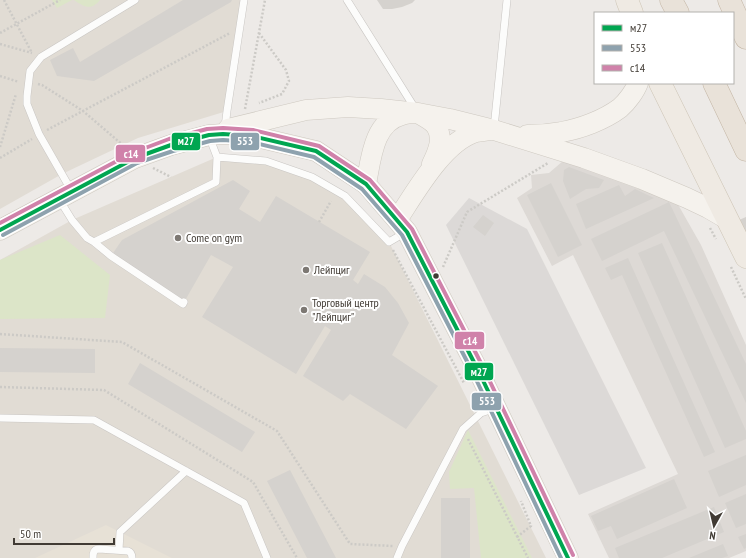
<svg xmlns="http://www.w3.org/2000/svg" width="746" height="558" font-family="'PT Sans Narrow',sans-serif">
<rect width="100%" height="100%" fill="#edeae7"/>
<path fill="#e1dcd4" d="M0 0H244L227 111 138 138 62 174 0 209Z
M217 157 266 161 312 177 345 196 389 242 546 558H0V260L72 220Z"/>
<path fill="#ddd9d5" d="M563 161 676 201 701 245 746 345V551L729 558H609L588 514 678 474 573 255 552 266 517 198 532 188 531 175 549 173Z"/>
<path fill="#e7e1d6" d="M106 525 172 558H35Z"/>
<path fill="#dce5c8" d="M52 0H72L57 8Z
M74 0H100C91 11 84 7 74 0Z
M60 235 110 275 105 318 0 319V260Z
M468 430 532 558H481L474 488 450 489 449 472Z"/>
<path fill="#dcd9d7" d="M469 198 527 229 646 468 579 495 446 225Z"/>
<path fill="#d5d2ce" d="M183 0H232L231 2 94 81 57 76 50 60 73 48 80 62Z
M377 0H415L412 3 402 7 392 9H383Z
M569 167 604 180 599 188 586 189 570 199 563 181 564 170Z
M233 180 250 191 239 209 260 222 276 196 370 252 353 280 358 284 364 274 385 287 398 303 409 323 392 355 438 386 406 429 350 394 343 401 303 376 331 330 325 326 296 374 202 317 233 267 224 262 211 255 183 304 111 256 122 240Z
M551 183 582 245 558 257 527 195Z
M619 185 625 196 635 189 654 198 586 229 576 204Z
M669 202 746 364V403L664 231 602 261 591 239Z
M483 215 494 223 485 236 473 227Z
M746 217V236L739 220Z
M662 243 746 431V439L725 448 638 253Z
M628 258 715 452 704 457 622 275 611 280 605 268Z
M0 348 95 349V373L0 372Z
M140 363 255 432 242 452 128 384Z
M746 455V485L719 497 708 471Z
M290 470 336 558H307L267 481Z
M674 479 687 508 617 539 611 526 598 531 591 516Z
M746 494V524L736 528 725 503Z
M441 498H470V558H441Z
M714 507 724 532 662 558H619L615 548Z
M746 534V548L744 549 738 537Z
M723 544 728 556 722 558H689Z"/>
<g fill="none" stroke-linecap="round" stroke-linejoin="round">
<defs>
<path id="lane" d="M347 0 416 110
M225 127 227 111 244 0
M494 128 507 0
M209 136 217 157 266 161 312 177 345 196 389 242 406 232
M71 190 39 134 27 104V96L30 71 41 57 135 0
M59 199 72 220 87 238 94 242 111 256 183 304 184 302
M94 242 216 182 217 157
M0 418 94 420 244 503 267 558
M119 550 120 532 186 471
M93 558C93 554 93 549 99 549L128 551C131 552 132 554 132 558
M397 558 402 546 463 429 481 413 496 408"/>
<path id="secondary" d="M228 129 306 110 348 107 381 109 418 113 450 119 494 130 584 158 642 179 687 198 708 208 727 219
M527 135C538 135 550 134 561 132 580 129 604 120 620 108 627 102 635 91 638 83
M366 184C371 160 373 122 402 115 407 113 413 113 418 113 423 116 433 121 436 126 444 138 438 152 432 164
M397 220C415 193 443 142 476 132 480 131 486 131 491 130
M0 230 135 158 171 145 209 135 223 134 252 136 316 151 366 184 397 220 407 232 478 370 568 558"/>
<path id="primary" d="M627 0 632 13
M660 83 746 257"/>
<path id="highway" d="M671 0 678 13
M729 0 746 38
M714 83 746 150"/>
</defs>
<use href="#lane" stroke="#c9c6c3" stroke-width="8"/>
<use href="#secondary" stroke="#cec9c1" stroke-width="21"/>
<use href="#primary" stroke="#cec5b6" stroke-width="23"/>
<use href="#highway" stroke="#c3b5a4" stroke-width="23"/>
<path stroke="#cccac6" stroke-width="2.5" stroke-dasharray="2 2" stroke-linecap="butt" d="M4 0 32 53
M0 33 60 0
M259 33 286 70 289 81 282 94 259 103
M0 44 32 53
M0 76 19 82
M38 84 42 85 83 111 124 146
M245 109 265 0
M47 130 230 33
M0 147 16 94
M0 158 32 139
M153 168 171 177
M319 222 331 201
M710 228 716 239
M393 250 464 383
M443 267 467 212 548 163
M731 267 746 299
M0 334 122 342 277 431 350 544 393 546
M0 387 104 390 253 482 297 558
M468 439 528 558
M517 537 531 526 521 501"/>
<use href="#lane" stroke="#fcfcfb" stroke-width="7"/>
<use href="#secondary" stroke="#f5f2ed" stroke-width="20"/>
<use href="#primary" stroke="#efeae3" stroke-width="22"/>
<use href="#highway" stroke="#e9e2d9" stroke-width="22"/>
<defs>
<path id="bus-1" d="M0 230 135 158 171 145 209 135 223 134 252 136 316 151 366 184 407 232 478 370 568 558"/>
<path id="bus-2" d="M3 235 137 163 173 151 210 141 223 140 251 142 314 157 362 189 402 235 473 373 561 558"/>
<path id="bus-3" d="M0 223 132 153 169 139 207 129 223 128 253 130 319 146 370 180 412 229 483 367 573 555"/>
</defs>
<use href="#bus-1" stroke="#fff" stroke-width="7"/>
<use href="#bus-2" stroke="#fff" stroke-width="7"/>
<use href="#bus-3" stroke="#fff" stroke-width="7"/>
<use href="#bus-1" stroke="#00a651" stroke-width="4"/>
<use href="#bus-2" stroke="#8ea2ae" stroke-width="4"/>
<use href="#bus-3" stroke="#d082aa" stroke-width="4"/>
</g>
<g fill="#7d7873" stroke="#fff" stroke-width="1.5">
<circle cx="178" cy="238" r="4"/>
<circle cx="306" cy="270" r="4"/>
<circle cx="304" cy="310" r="4"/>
</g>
<circle fill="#413b34" stroke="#fff" stroke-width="1.5" cx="436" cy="276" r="3.5"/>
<g text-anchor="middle" stroke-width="4" stroke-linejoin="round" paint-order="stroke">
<g font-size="12" fill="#413b34" stroke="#fff" text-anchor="start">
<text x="186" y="242">Come on gym</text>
<text x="314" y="274">Лейпциг</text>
<text x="312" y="307">Торговый центр<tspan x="312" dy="14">"Лейпциг"</tspan></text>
</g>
</g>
<g stroke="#fff" stroke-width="1.5">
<rect x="171" y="132" width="30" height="19" rx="4" fill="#00a651"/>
<rect x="230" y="132" width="30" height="19" rx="4" fill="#8ea2ae"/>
<rect x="115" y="144" width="31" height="19" rx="4" fill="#d082aa"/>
<rect x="454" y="331" width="31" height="19" rx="4" fill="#d082aa"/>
<rect x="464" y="362" width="30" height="19" rx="4" fill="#00a651"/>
<rect x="471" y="392" width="31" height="19" rx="4" fill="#8ea2ae"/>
</g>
<g font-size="11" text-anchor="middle" font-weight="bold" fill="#fff">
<text x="186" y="145">м27</text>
<text x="245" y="145">553</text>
<text x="131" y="158">с14</text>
<text x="470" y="345">с14</text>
<text x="479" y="376">м27</text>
<text x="487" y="405">553</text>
</g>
<rect x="594" y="12" width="140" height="72" fill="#ffffff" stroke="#b3b1ae"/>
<rect x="602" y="25" width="20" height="6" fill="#00a651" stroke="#b3b1ae"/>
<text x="630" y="32" font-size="12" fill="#413b34">м27</text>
<rect x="602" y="45" width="20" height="6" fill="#8ea2ae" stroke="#b3b1ae"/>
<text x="630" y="52" font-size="12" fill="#413b34">553</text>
<rect x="602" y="65" width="20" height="6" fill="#d082aa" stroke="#b3b1ae"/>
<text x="630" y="72" font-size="12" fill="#413b34">с14</text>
<g transform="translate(714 526) rotate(188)" stroke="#ffffff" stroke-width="3" paint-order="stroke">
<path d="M0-3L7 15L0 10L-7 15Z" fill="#413b34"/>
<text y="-6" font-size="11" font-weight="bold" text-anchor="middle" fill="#413b34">N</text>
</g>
<path d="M14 538v6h100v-6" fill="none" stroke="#413b34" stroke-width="2"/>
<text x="20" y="538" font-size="12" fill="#413b34" stroke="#ffffff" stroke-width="3" paint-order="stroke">50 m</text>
</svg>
